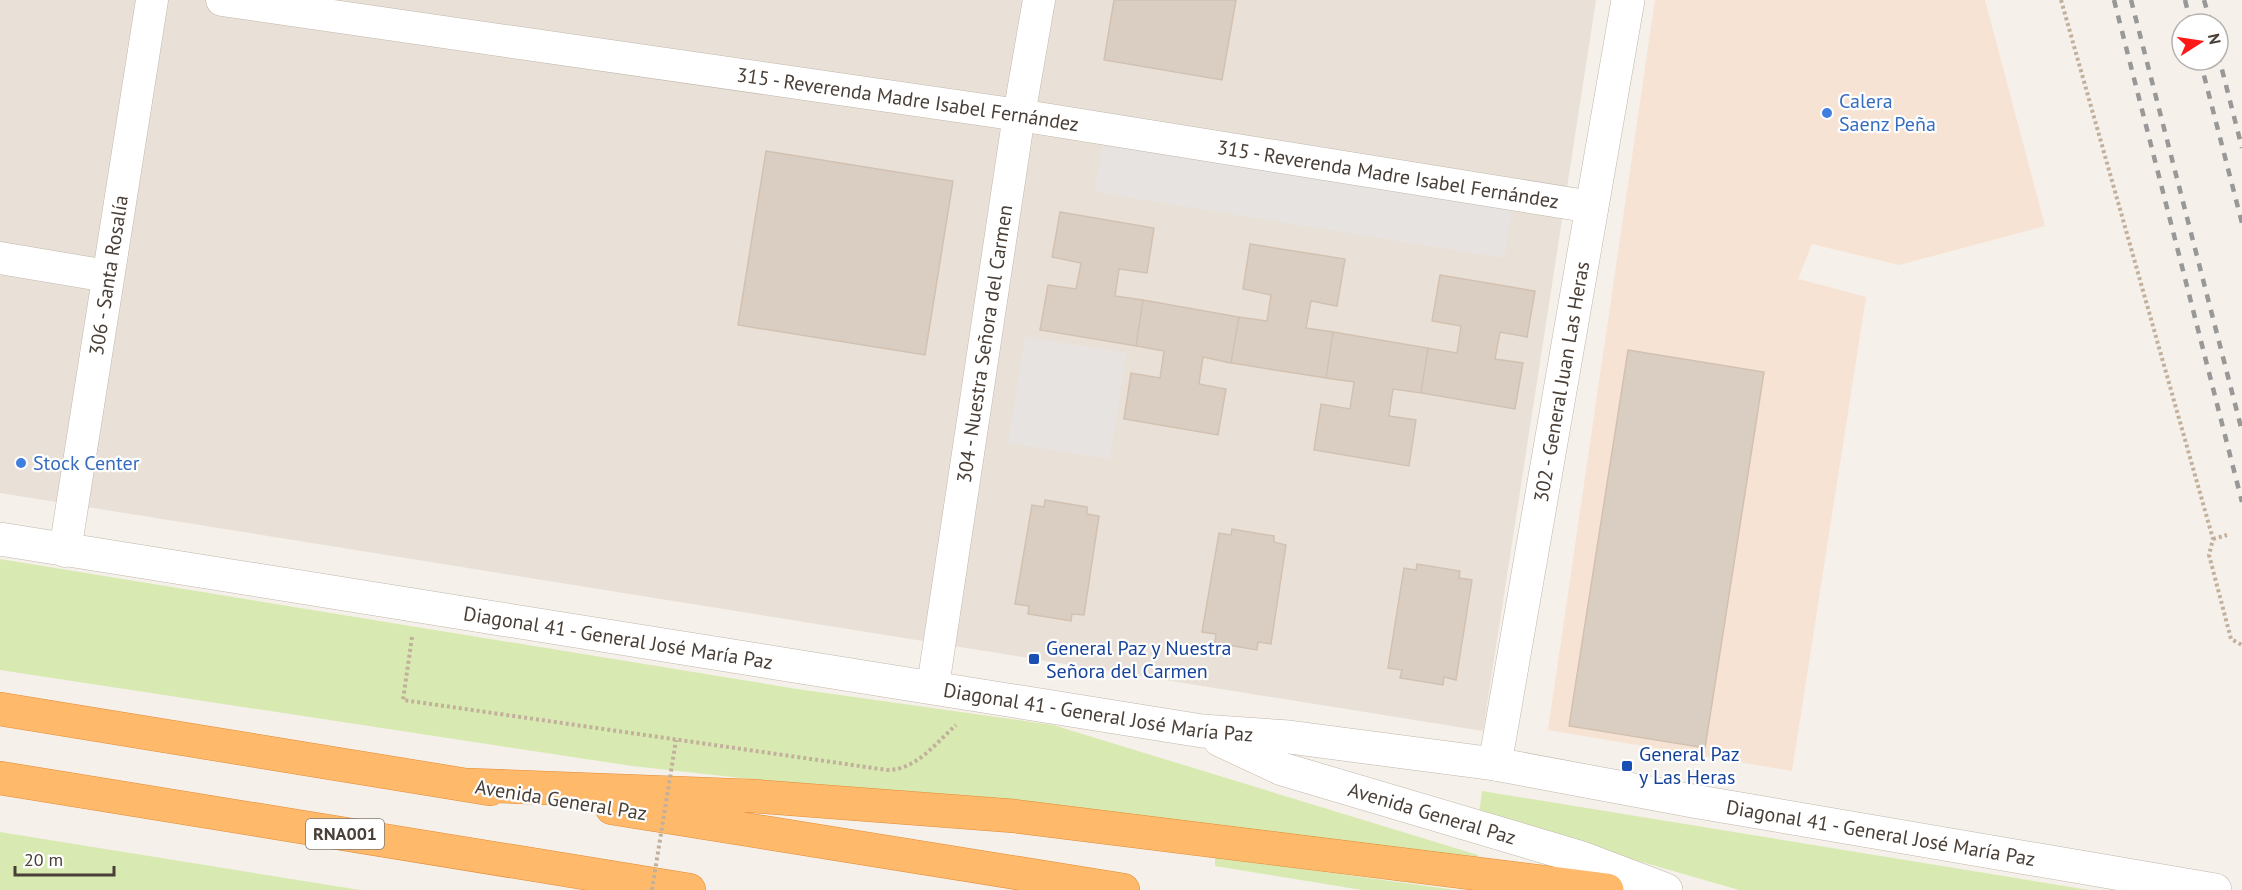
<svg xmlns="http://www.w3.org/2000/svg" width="2242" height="890" font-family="'PT Sans',sans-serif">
<rect width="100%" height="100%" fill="#f5f0e9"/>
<path fill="#e9e1d7" d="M0 0H1596L1483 731 0 493Z"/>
<path fill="#f7e3d4" d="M1655 0H1985L2045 226 1899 265 1812 244 1798 279 1772 272 1866 297 1792 771 1548 730Z"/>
<path fill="#d8eab1" d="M0 559 797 689 1053 725 1478 855 1476 866 1334 843 632 766 0 670Z
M1482 791 2089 890H1739L1479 815Z
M0 832 360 890H0Z
M1215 857 1456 890H1362L1215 866Z"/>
<path fill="#e6e3e1" d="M1103 137 1513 203 1504 258 1095 192Z
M1025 337 1126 353 1110 459 1008 443Z"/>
<path fill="#dacdc1" stroke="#d2c1b1" stroke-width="1.5" d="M1114 0H1236L1222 80 1104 60Z
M766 151 953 181 925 355 738 325Z
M1060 212 1154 228 1147 273 1119 269 1115 296 1143 300 1136 346 1040 330 1048 285 1076 289 1081 263 1052 257Z
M1250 244 1345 259 1337 306 1311 301 1306 328 1333 332 1326 378 1231 363 1239 317 1267 321 1271 295 1243 289Z
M1440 275 1535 291 1527 337 1500 332 1495 359 1523 363 1515 409 1421 393 1428 348 1457 353 1461 326 1432 321Z
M1143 300 1239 317 1231 363 1203 357 1199 384 1226 389 1218 435 1124 419 1131 373 1160 378 1164 351 1136 346Z
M1333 332 1428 348 1421 393 1393 389 1389 416 1416 420 1409 466 1314 450 1321 404 1350 409 1354 382 1326 378Z
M1628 350 1764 372 1705 748 1569 726Z
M1045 500 1087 507V514L1099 516 1084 615 1072 614 1071 621 1028 614 1029 606 1015 604 1032 505 1044 507Z
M1232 529 1274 536V542L1286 545 1271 644 1258 642 1257 650 1215 643 1216 634 1202 632 1219 533 1231 535Z
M1417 564 1460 571 1459 578 1472 580 1456 680 1444 677 1443 685 1400 678 1402 670 1388 668 1404 568 1416 570Z"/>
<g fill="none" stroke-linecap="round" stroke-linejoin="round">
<defs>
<g id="minor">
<path id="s1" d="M222 0 1019 115 1592 207"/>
<path d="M0 258 107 276"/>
<path id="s2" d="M65 551 152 0"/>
<path id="s3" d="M933 686 1019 115 1039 0"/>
</g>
<g id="tertiary">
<path id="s4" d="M0 539 1202 731 1289 737 1495 764 1693 801 2215 890"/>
<path id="s5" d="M1220 740 1282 769 1579 857 1666 890"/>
<path id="s6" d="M1495 764 1628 0"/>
</g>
<path id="motorway" d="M0 709 490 789
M0 778 689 890
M469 785 753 796 1014 816 1607 890
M612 808 1123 890"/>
</defs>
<use href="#minor" stroke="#c1b6ab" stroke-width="33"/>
<use href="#tertiary" stroke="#c1b6ab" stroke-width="34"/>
<use href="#motorway" stroke="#e38b35" stroke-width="34"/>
<path stroke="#c3b09c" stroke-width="4" stroke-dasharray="3 3" stroke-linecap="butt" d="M2061 0 2213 539 2209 555 2231 639 2242 645
M2213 539 2227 535
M412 637 403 700 887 770C916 770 935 744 956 725"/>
<use href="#minor" stroke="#fff" stroke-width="32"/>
<use href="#tertiary" stroke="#fff" stroke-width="33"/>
<use href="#motorway" stroke="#ffb96a" stroke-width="33"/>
<path stroke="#989898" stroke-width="4.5" stroke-dasharray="8 8" stroke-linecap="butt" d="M2114 0 2242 502
M2131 0 2242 431
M2185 0 2191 24
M2204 0 2211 24
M2218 54 2242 148
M2200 60 2242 223"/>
<path stroke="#c3b09c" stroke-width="4" stroke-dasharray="3 3" stroke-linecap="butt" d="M652 890 676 740"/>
</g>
<g fill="#3f7fe0" stroke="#fff" stroke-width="2">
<circle cx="1827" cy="113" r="6"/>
<circle cx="21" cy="463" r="6"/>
</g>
<g fill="#1a4fb4" stroke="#fff" stroke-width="2">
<rect x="1028" y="653" width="12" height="12" rx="3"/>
<rect x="1621" y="760" width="12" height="12" rx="3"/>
</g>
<g text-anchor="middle" stroke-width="4.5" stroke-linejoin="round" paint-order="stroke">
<rect fill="#fff" stroke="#807973" stroke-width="1.5" x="306" y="819" width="78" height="30" rx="4.5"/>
<g font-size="18" font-weight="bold" fill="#493f37">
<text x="345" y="840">RNA001</text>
</g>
<g font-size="20" fill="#493f37" stroke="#fff">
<text dy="7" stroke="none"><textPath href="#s1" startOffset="693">315 - Reverenda Madre Isabel Fernández</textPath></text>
<text dy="7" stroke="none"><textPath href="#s1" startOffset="1179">315 - Reverenda Madre Isabel Fernández</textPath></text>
<text dy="7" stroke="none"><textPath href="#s2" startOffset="279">306 - Santa Rosalía</textPath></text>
<text dy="7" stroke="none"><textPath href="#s3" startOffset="346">304 - Nuestra Señora del Carmen</textPath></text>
<text dy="7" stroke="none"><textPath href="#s6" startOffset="388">302 - General Juan Las Heras</textPath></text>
<text dy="7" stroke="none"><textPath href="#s4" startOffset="626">Diagonal 41 - General José María Paz</textPath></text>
<text dy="7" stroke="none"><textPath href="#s4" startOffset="1112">Diagonal 41 - General José María Paz</textPath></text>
<text transform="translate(561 800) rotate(9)" y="7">Avenida General Paz</text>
<text dy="7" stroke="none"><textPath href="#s5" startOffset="225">Avenida General Paz</textPath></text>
<text dy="7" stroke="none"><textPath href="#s4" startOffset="1904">Diagonal 41 - General José María Paz</textPath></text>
</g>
<g font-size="20" fill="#366cbe" stroke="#fff" text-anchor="start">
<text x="1839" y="108">Calera<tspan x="1839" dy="23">Saenz Peña</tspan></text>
<text x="33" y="470">Stock Center</text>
</g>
<g font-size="20" fill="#164399" stroke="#fff" text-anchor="start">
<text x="1046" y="655">General Paz y Nuestra<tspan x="1046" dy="23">Señora del Carmen</tspan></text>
<text x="1639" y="761">General Paz<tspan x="1639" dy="23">y Las Heras</tspan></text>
</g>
</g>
<g transform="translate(2200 42) rotate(78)"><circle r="28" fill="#ffffff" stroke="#b6b2af" stroke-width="1.5"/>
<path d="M0-4.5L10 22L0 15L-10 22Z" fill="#ff1916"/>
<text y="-9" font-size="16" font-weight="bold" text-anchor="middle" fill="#493f37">N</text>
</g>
<path d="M15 866v9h99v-9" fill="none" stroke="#493f37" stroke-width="3"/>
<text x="24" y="866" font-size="18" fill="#493f37" stroke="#ffffff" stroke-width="4.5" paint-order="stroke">20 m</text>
</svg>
